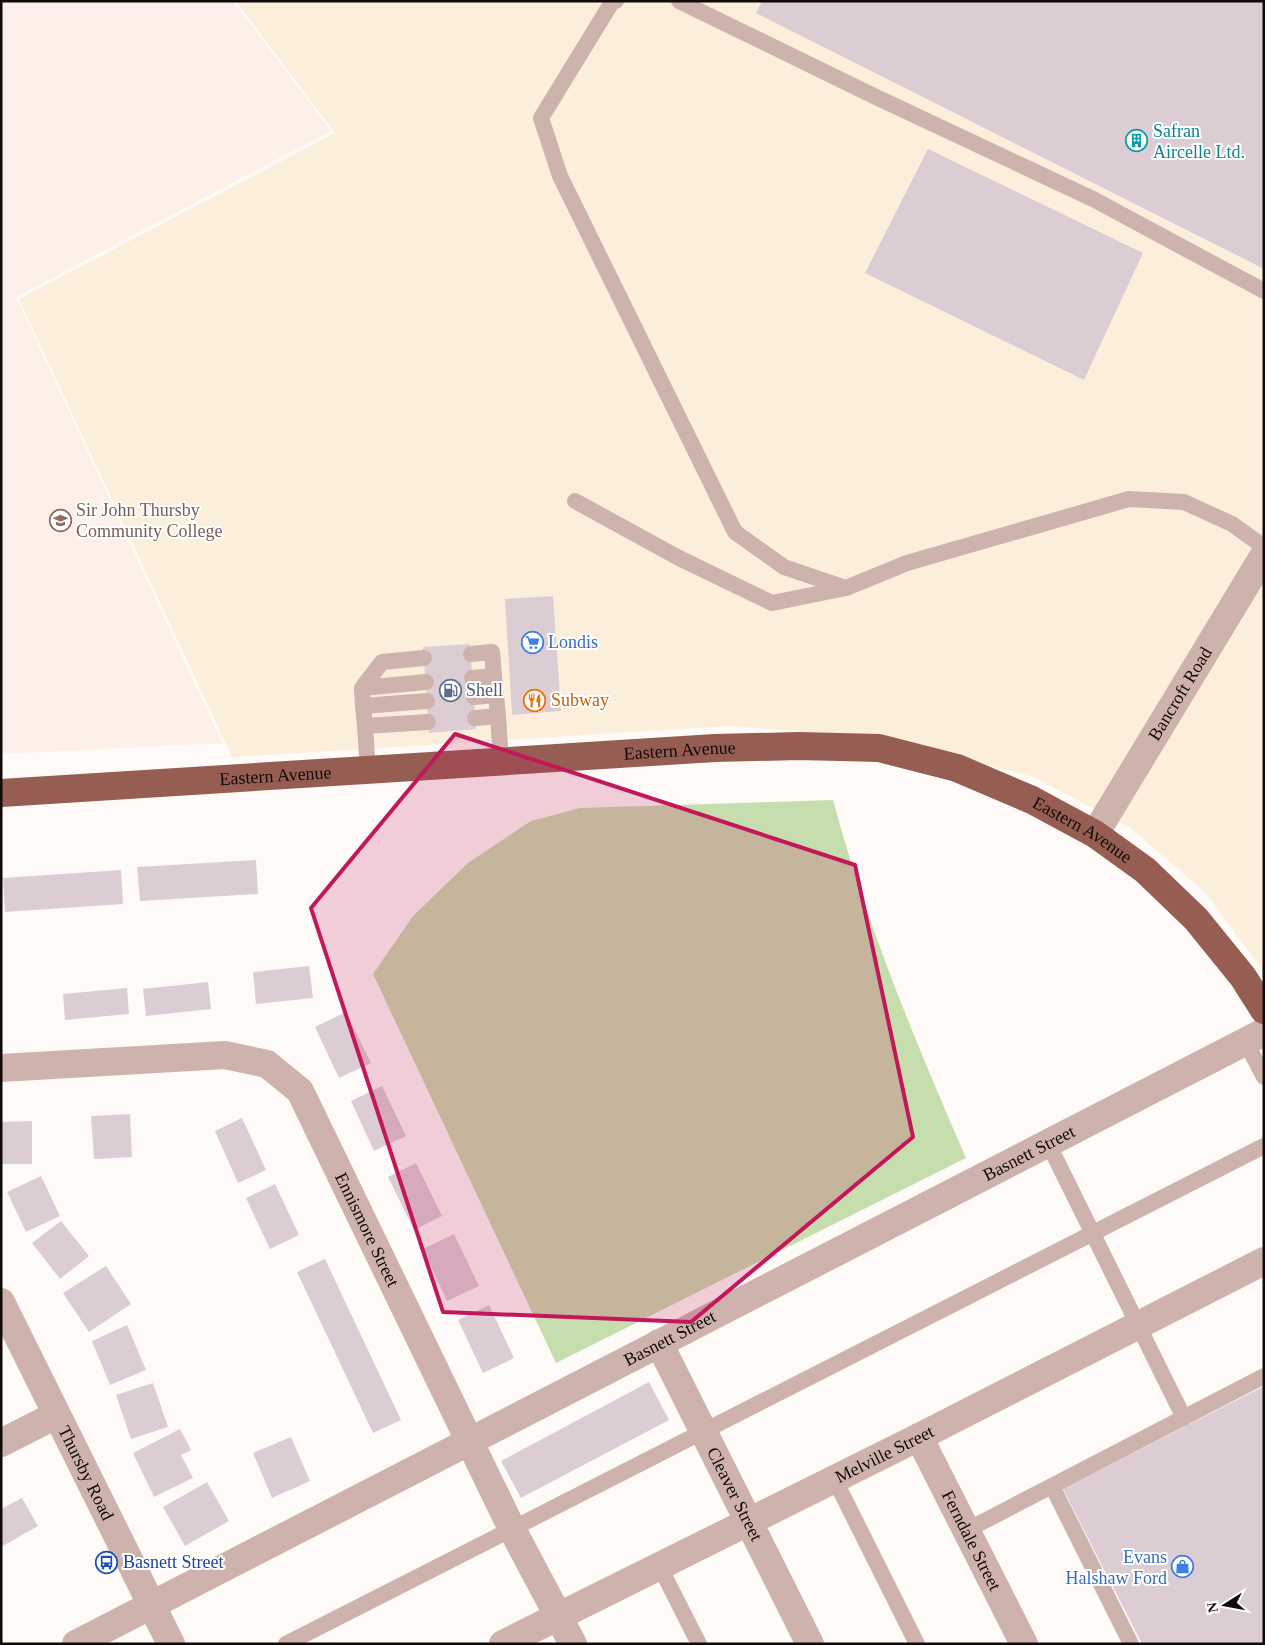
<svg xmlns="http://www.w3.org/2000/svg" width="1265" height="1645" font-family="'Times New Roman',serif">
<rect width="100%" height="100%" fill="#fdfaf8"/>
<path fill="#fef0e8" d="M1 1H233L331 131 16 297 222 743 1 754Z"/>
<path fill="#fbefdb" d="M236 1H1264V973L1206 893 1128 826 1033 777 880 737 729 726 232 757 19 299 335 133Z"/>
<path fill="#c6ddad" d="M833 800C866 923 915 1041 966 1158L556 1363 373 974 413 916 468 863 531 821 580 808Z"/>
<path fill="#dccdd5" d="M762 1H1264V269L756 13Z
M928 149 1143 253 1084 380 865 273Z
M553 596 561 711 512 715 505 599Z
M470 644 476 729 429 733 423 647Z
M256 860 258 894 140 901 137 867Z
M121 870 123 904 5 912 3 878Z
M309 966 313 998 256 1004 253 972Z
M208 982 211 1009 146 1016 143 989Z
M127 988 129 1014 65 1020 63 994Z
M346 1012 371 1063 339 1078 315 1027Z
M382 1086 406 1136 374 1151 351 1101Z
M130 1114 132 1157 94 1159 91 1116Z
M242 1118 266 1170 238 1183 215 1131Z
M32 1121V1164H1V1122Z
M416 1163 442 1216 414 1230 388 1177Z
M41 1176 60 1216 26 1232 7 1192Z
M275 1184 299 1235 270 1249 246 1198Z
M61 1221 89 1256 60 1279 32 1243Z
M454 1234 479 1286 447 1301 423 1249Z
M325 1259 401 1420 373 1433 297 1272Z
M106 1266 131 1304 89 1332 63 1293Z
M489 1305 514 1358 483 1373 458 1320Z
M127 1325 146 1370 110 1385 92 1341Z
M649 1382 669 1420 521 1498 501 1461Z
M153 1383 168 1427 131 1439 116 1395Z
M1264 1386V1644H1142L1063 1489Z
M180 1429 191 1450 181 1455 193 1478 154 1497 133 1453Z
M291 1437 310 1481 272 1498 253 1453Z
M207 1482 229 1521 185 1546 163 1507Z
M22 1498 38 1526 1 1547V1509Z"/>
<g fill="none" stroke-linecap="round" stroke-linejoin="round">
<path stroke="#ceb2ac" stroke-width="16" d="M616 1 612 2 541 118 560 176 735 532 784 567 846 588 907 563 1129 499 1184 502 1232 524 1264 547
M679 1 876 97 1093 199 1264 291
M575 501 679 558 772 603 846 588
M471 654 492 652 494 676
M472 678 494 676 495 687
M362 688 382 662 424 658
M474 697 496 695 498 716
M363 706 362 688 426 682
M475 718 498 716 501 762
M365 726 363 706 427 701
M368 771 365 726 428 722
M1246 1042 1264 1077
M1048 1143 1184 1418
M834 1478 917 1644
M1052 1486 1131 1644
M967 1530 1264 1376
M659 1565 699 1644
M286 1644 1264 1146"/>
<g stroke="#ceb2ac" stroke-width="28">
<path id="s1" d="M1095 834 1264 555"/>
<path id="s2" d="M1 1068 225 1055 267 1064 300 1091 512 1529 573 1644"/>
<path id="s3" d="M1 1302 171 1644"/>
<path id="s4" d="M659 1343 810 1644"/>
<path id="s5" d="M919 1437 1024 1644"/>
<path d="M1 1443 56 1415"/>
<path id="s6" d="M76 1644 1264 1032"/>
<path id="s7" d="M503 1644 919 1437 1264 1261"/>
</g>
<path stroke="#965d52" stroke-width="28" id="s8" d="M1 793 715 748 799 746 879 748 957 768 1032 800 1095 834 1145 870 1196 919 1243 977 1264 1010"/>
</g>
<path fill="#c2185b" fill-opacity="0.2" stroke="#c2185b" stroke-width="4" stroke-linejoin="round" d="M455 734 855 865 913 1137 691 1322 443 1312 311 908Z"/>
<defs>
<symbol id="building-ring" viewBox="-11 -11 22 22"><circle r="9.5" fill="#fff" stroke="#0f9aa8" stroke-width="1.5"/><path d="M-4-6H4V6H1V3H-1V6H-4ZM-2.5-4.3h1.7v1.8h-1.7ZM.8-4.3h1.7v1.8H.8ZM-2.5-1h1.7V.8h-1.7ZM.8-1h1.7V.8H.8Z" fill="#0f9aa8"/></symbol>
<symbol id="school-ring" viewBox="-11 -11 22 22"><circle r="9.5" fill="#fff" stroke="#8d6e63" stroke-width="1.5"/><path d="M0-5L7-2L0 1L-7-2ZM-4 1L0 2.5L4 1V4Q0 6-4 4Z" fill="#8d6e63"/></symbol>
<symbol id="supermarket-ring" viewBox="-11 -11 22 22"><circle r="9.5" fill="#fff" stroke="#3f7fe0" stroke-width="1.5"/><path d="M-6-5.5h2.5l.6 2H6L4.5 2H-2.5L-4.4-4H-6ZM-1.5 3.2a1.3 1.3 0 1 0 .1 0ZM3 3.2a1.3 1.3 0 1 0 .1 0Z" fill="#3f7fe0"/></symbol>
<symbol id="fuel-ring" viewBox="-11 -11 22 22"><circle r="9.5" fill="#fff" stroke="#5c6f8a" stroke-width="1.5"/><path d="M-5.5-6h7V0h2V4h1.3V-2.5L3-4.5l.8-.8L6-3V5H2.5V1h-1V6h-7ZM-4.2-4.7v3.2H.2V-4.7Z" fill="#5c6f8a"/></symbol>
<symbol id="restaurant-ring" viewBox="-11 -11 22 22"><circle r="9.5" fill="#fff" stroke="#e8710a" stroke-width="1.5"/><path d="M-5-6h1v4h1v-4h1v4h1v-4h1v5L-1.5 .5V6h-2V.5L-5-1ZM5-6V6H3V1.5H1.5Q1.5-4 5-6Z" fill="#e8710a"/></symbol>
<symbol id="bus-ring" viewBox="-11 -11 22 22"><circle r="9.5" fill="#fff" stroke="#1a4fb4" stroke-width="1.5"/><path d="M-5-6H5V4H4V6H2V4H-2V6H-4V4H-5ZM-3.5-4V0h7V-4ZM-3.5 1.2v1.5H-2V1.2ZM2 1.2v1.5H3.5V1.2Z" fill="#1a4fb4"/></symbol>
<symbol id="shop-ring" viewBox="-11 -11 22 22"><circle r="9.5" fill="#fff" stroke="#3f7fe0" stroke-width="1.5"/><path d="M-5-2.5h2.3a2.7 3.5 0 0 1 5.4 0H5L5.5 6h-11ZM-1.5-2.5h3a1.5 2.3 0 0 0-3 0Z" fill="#3f7fe0"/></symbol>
</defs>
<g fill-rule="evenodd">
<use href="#building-ring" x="1124" y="128" width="25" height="25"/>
<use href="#school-ring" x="48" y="508" width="25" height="25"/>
<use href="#supermarket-ring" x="520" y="630" width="25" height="25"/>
<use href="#fuel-ring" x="438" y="678" width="25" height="25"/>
<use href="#restaurant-ring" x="522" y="688" width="25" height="25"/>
<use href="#bus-ring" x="94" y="1550" width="25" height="25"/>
<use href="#shop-ring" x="1170" y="1554" width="25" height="25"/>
</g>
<g text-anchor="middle" stroke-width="4" stroke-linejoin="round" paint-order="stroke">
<g font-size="18" fill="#0d838f" stroke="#fff" text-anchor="start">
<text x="1153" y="137">Safran<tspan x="1153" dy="21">Aircelle Ltd.</tspan></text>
</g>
<g font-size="18" fill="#785e54" stroke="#fff" text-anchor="start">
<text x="76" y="516">Sir John Thursby<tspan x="76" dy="21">Community College</tspan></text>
</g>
<g font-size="18" fill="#366cbe" stroke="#fff" text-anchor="start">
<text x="548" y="648">Londis</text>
<text x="1167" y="1563" text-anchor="end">Evans<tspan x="1167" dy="21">Halshaw Ford</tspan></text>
</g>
<g font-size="18" fill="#4e5e75" stroke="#fff" text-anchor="start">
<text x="466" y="696">Shell</text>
</g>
<g font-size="18" fill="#100b09" stroke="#fff">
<text dy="6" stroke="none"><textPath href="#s1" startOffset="164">Bancroft Road</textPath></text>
<text dy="6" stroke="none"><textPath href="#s8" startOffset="680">Eastern Avenue</textPath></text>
<text dy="6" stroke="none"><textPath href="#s8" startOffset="275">Eastern Avenue</textPath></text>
<text dy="6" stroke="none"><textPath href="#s8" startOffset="1100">Eastern Avenue</textPath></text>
<text dy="6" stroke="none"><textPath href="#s6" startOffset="1072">Basnett Street</textPath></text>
<text dy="6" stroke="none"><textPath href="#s2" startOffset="464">Ennismore Street</textPath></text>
<text dy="6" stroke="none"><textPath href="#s6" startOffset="668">Basnett Street</textPath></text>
<text dy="6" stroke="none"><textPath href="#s7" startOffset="426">Melville Street</textPath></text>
<text dy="6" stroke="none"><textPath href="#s3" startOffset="191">Thursby Road</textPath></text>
<text dy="6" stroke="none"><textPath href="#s4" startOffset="169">Cleaver Street</textPath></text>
<text dy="6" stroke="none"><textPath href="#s5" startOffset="116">Ferndale Street</textPath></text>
</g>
<g font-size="18" fill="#c56008" stroke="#fff" text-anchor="start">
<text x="551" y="706">Subway</text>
</g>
<g font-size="18" fill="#164399" stroke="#fff" text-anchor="start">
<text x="123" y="1568">Basnett Street</text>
</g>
</g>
<rect width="1265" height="1645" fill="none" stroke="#100b09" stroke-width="5"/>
<g transform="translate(1225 1605) rotate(259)" stroke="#ffffff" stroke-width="4" paint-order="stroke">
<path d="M0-4L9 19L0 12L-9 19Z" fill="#100b09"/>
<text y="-8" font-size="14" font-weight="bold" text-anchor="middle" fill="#100b09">N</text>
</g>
</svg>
